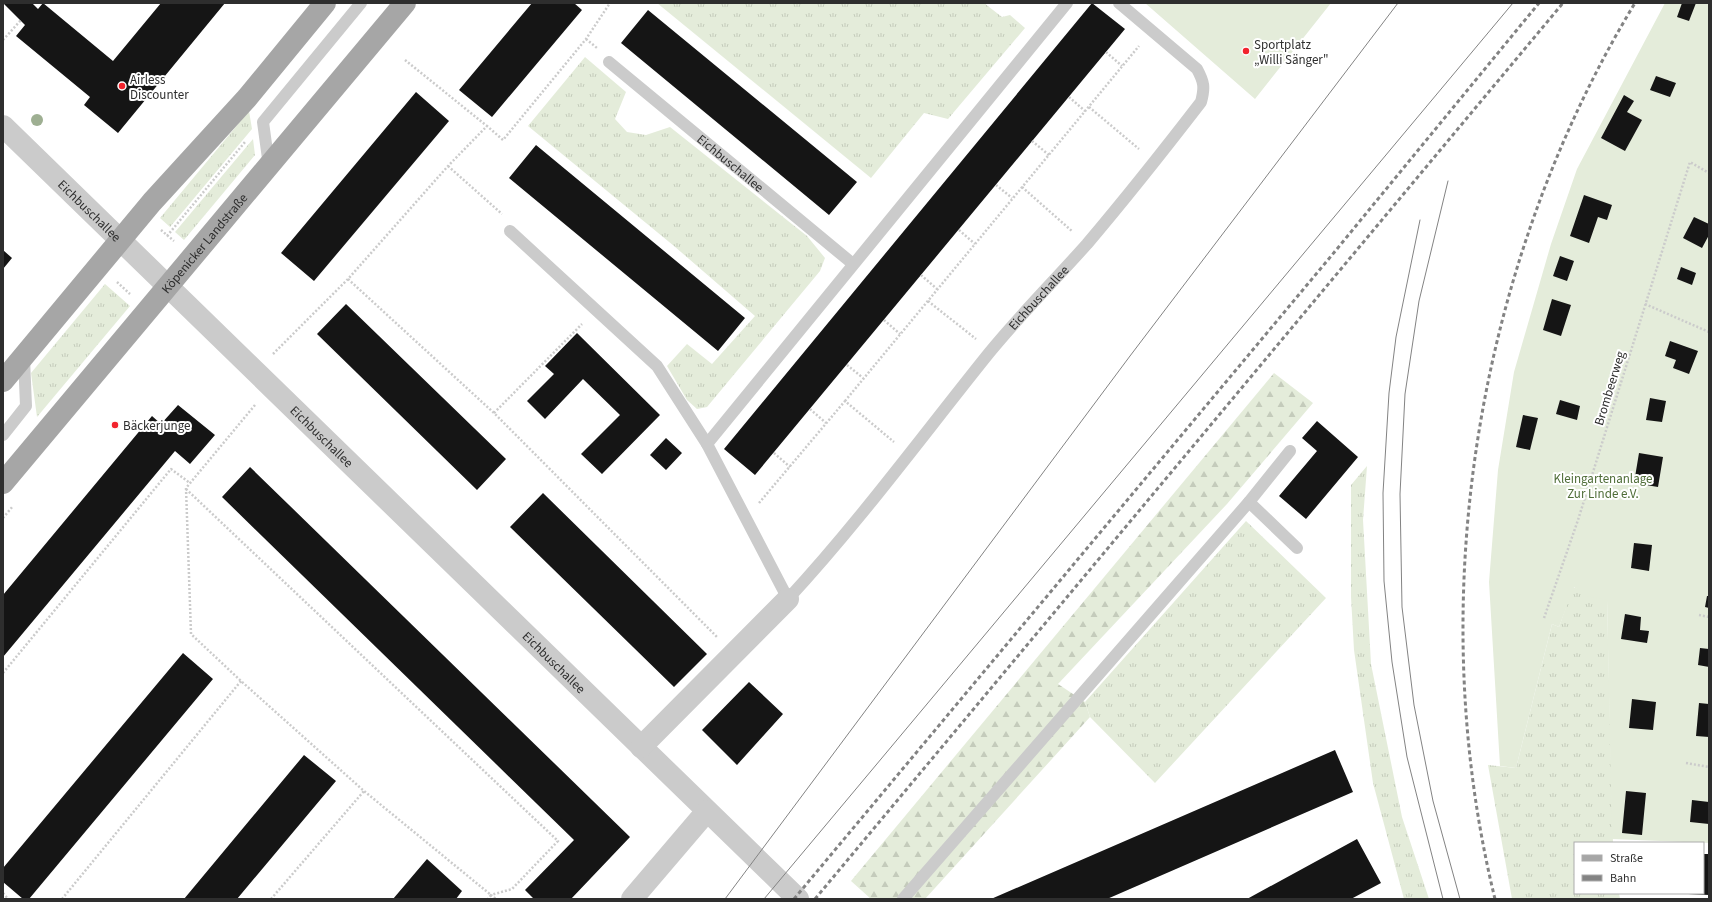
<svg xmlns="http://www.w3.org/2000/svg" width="1712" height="902" font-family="'Source Sans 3',sans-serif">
<defs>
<pattern id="grass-tufts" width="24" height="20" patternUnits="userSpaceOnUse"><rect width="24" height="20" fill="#e4ecda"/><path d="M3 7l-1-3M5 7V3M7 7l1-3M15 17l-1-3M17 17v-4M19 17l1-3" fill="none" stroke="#c4cbbb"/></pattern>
<pattern id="forest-firs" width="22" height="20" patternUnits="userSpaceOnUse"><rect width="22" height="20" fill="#e4ecda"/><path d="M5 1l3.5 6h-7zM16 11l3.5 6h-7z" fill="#c4cbbb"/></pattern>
</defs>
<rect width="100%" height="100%" fill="#fff"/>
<path fill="url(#grass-tufts)" d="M657 3H984L1002 17 1010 15 1025 28 948 119 924 113 871 178Z
M585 57 626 92 615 119 627 132 646 135 670 127 807 236 825 258 820 271 707 407 697 409 687 400 667 366 687 344 712 364 755 316 674 246 528 126Z
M249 111 252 129 170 227 160 218Z
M253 139 255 155 184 240 175 232Z
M105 284 130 306 37 417 31 373Z
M1367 466 1363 520 1371 664 1402 817 1429 899H1404L1373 783 1354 650 1351 597V485Z
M1246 521 1326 598 1155 783 1090 717 1085 702Z
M1573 587 1607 599 1613 843H1575V893H1619L1620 899H1512L1488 765 1516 768 1552 624 1559 627Z"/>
<path fill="url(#forest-firs)" d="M1274 373 1313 403 1227 504 1058 684 1085 702 1090 717 925 899H871L851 881Z"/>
<path fill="#e4ecda" d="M1145 3H1331L1255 99Z
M1665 3H1709V843L1612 839 1607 600 1586 596 1574 587 1559 627 1552 624 1516 768 1500 766 1489 582 1498 470 1514 372 1551 244 1577 169Z"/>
<path fill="#151515" d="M3 3H32L38 9 43 3 113 61 161 3H225L118 133 84 105 90 97 16 36 25 25Z
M532 3H574L582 10 492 117 459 90Z
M1092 3 1125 29 755 475 724 449Z
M1682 3H1696L1689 21 1677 17Z
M648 10 857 182 829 215 621 43Z
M1656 76 1676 83 1670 97 1650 90Z
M416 92 449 121 314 281 281 253Z
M1624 95 1634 101 1627 112 1642 120 1625 151 1601 138Z
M536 145 745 318 718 351 509 178Z
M1584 195 1612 205 1607 220 1598 217 1589 243 1570 236Z
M1694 217 1709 224V235L1702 248 1683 238Z
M3 250 12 258 3 269Z
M1560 256 1574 261 1567 281 1553 276Z
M1681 267 1696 273 1692 285 1677 279Z
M1552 299 1571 305 1561 336 1543 330Z
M346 304 506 459 477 490 317 334Z
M577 333 660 415 602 474 581 454 620 415 583 379 545 419 527 401 554 374 545 366Z
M1670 341 1698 351 1689 374 1673 368 1676 360 1665 356Z
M1650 398 1666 401 1662 422 1646 420Z
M1560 400 1580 406 1577 420 1556 414Z
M178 405 215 435 190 464 175 451 3 657V595L152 416 161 424Z
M1523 415 1538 418 1530 450 1516 447Z
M1317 421 1358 457 1306 519 1279 496 1317 451 1302 438Z
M666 438 682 453 666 470 650 455Z
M1639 453 1663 457 1658 487 1634 483Z
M250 467 630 837 571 899H534L525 890 574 840 222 497Z
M543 493 707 654 674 687 510 527Z
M1634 543 1652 545 1649 571 1631 568Z
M1707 596H1709V608L1705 607Z
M1625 614 1641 617 1640 630 1649 631 1647 643 1621 639Z
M1700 648 1709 649V667L1698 665Z
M183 653 213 679 29 899H23L3 882V868Z
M749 682 783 714 737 765 702 730Z
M1632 699 1656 702 1653 730 1629 728Z
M1699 703 1709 704V737L1696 736Z
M1335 750 1353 792 1107 899H991Z
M304 755 336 781 237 899H184Z
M1626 791 1646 793 1642 835 1622 833Z
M1692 800 1709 802V824L1690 822Z
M1357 839 1381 883 1351 899H1247Z
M1703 854H1709V895L1688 894V893H1703Z
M427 859 462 891 456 899H393Z"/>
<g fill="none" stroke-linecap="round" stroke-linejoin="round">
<path stroke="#cbcbcb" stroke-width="2.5" stroke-dasharray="2 2" stroke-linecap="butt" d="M586 39 597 48
M3 40 21 20
M1106 52 1122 66
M405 60 487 126
M1069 97 1085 111
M1089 107 1139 149
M1032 141 1049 155
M448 166 502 214
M996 185 1012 198
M1022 187 1073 232
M161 230 174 241
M959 230 975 244
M167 236 245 142
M921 275 937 289
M348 279 494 413 717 637
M117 282 130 294
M928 301 976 339
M1645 304 1709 332
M884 320 900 334
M273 354 348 279 448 166 487 126 503 140 586 39 610 3
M847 365 863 378
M845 401 1139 46
M255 405 186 488 191 634 241 681 364 791 491 895 488 899
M810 409 826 423
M494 413 582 324
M774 453 790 467
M186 489 558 841 512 889 491 895 496 899
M759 503 845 401 894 442
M3 518 13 506
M1699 615 1709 617
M1544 618 1578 520 1690 162 1709 173
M3 673 171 469 190 483
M1686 763 1709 767
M3 893 8 899
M62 899 241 681
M271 899 364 791"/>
<g stroke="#cbcbcb" stroke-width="12">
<path id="s1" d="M609 62 853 264"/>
<path d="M269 166 263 122 361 3"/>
<path id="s2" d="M510 231 657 366 707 444 788 599C860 521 923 435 989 353 1020 315 1055 280 1087 244 1126 198 1164 150 1201 102 1205 87 1204 82 1197 69L1119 3"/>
<path d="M3 435 26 406 24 358"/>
<path d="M707 444 1067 3"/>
<path d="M1290 451 1249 502 1297 548"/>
<path d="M903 899 1249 502"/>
</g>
<g stroke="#cbcbcb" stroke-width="22">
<path id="s3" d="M3 126 798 899"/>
<path d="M641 747 788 599"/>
<path d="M632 899 707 811"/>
</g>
<g stroke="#a6a6a6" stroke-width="22">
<path d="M3 381 152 202 247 98 325 3"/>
<path id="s4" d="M3 483 405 3"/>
</g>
<path stroke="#838383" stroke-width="1" d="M1448 181 1419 301 1405 394 1400 494 1402 607 1414 705 1433 801 1460 899
M1420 220 1396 337 1389 393 1383 493 1384 581 1392 662 1407 757 1443 899
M725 899 1130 356 1398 3
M764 899 1513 3"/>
<path stroke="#838383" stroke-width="3" stroke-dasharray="4 3" stroke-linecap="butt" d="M794 899 1332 255 1539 3
M815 899 1563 3
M1495 899C1422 601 1476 265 1635 3"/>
</g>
<circle fill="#9eaf92" cx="37" cy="120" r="6"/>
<g fill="#f2232d" stroke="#fff" stroke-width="1.5">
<circle cx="1246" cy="51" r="4"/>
<circle cx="122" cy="86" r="4"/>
<circle cx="115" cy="425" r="4"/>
</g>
<g text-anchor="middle" stroke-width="4" stroke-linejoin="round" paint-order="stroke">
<g font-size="13" fill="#2e2e2e" stroke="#fff" text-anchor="start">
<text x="1254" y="49">Sportplatz<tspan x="1254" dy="15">„Willi Sänger"</tspan></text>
<text x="130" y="84">Airless<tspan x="130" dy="15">Discounter</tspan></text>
<text x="123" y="430">Bäckerjunge</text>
</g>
<g font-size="13" fill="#2e2e2e" stroke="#fff">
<text dy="5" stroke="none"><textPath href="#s1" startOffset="158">Eichbuschallee</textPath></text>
<text dy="5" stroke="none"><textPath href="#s3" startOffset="121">Eichbuschallee</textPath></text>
<text dy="5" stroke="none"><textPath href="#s4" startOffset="313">Köpenicker Landstraße</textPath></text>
<text dy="5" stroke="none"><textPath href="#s2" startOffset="859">Eichbuschallee</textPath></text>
<text transform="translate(1609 388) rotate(-73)" y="5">Brombeerweg</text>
<text dy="5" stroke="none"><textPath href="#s3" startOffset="445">Eichbuschallee</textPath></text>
<text dy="5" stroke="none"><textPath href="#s3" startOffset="769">Eichbuschallee</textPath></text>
</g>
<g font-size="13" fill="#4f6d38" stroke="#fff">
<text x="1603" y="483">Kleingartenanlage<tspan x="1603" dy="15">Zur Linde e.V.</tspan></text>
</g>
</g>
<rect width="1712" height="902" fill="none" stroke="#2e2e2e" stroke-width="8"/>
<rect x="1574" y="842" width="130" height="52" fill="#ffffff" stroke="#ababab"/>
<rect x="1582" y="855" width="20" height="6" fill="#a6a6a6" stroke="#ababab"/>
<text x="1610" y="862" font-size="12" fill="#2e2e2e">Straße</text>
<rect x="1582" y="875" width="20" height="6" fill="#838383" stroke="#ababab"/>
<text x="1610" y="882" font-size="12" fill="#2e2e2e">Bahn</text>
</svg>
